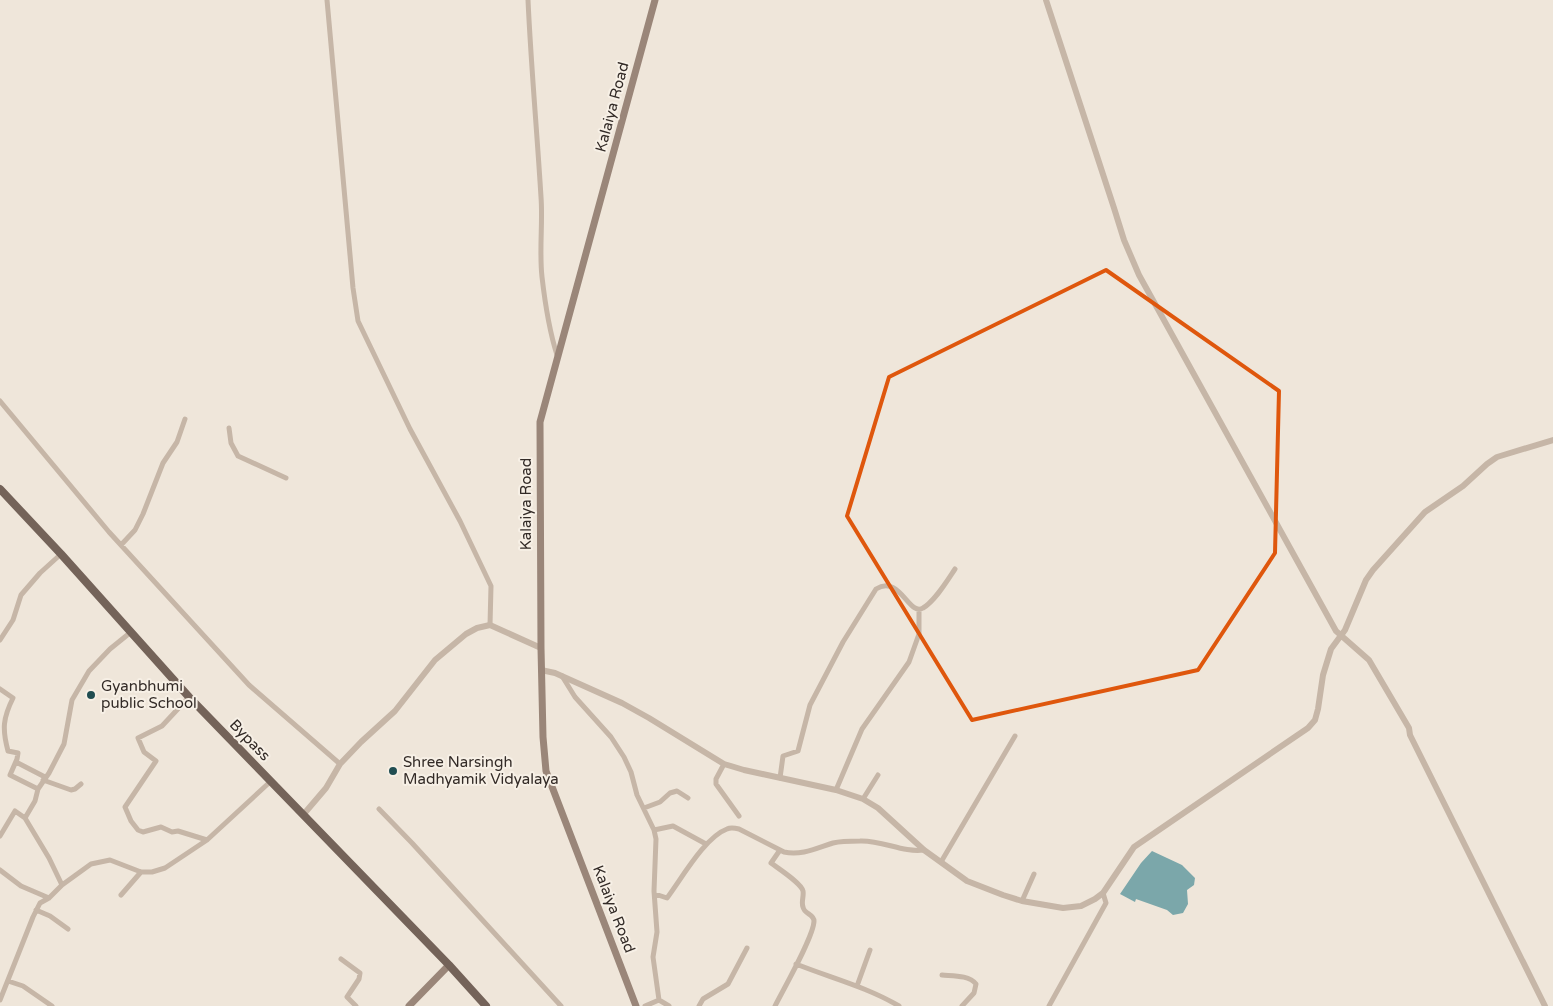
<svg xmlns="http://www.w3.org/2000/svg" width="1553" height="1006" font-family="'Varela Round',sans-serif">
<rect width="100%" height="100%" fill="#efe6da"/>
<path fill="#7ba7aa" d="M1152 851 1182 865 1195 878 1194 885 1187 890 1188 904 1183 913 1173 915 1167 910 1136 899 1135 902 1120 894 1141 863Z"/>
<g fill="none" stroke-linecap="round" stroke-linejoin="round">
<path stroke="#c6b6a7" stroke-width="5" d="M327 0 353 288 358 321 410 429 460 521 491 586 490 625
M528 0C531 66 537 131 541 197 543 223 539 250 542 277 545 303 549 330 557 355
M0 401 109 532 249 685 340 764
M229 428 231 443 238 456 286 478
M121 545 135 530 143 514 163 463 177 442 185 419
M131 632 110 649 89 671 72 700 64 744 49 773 38 789 35 801 25 818 49 858 62 885 91 864 110 860 141 872H152L165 868 207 840 271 781
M0 640 13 620 21 595 40 573 61 554
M562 676 575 697 611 737 624 757 631 772 637 795 654 830 656 839 654 891 657 932 653 957 659 1000 645 1006
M0 689 13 698C3 718 2 729 8 751L18 753 17 759 10 775 38 789
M189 697 162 726 138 738 144 752 156 761 125 807 131 821 138 830 143 832 161 827 172 832 178 831 207 840
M16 762 45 777
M724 764 716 779V784L739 816
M780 778 783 756 798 751 810 705 843 642 876 589C900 574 909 617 923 608 935 601 947 581 955 569
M43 780 71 790 75 789 81 784
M836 790 862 729 909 662 919 634V610
M863 799 878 775
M644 808 660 802 670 793 677 791 688 798
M379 809 412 843 561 1006
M654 830 673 826 706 844
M0 836 15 811 25 818
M941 862 1015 736
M0 870 21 886 49 898
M655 894 667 898C682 878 705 837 727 829 731 827 735 828 739 829L784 852C801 856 817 848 833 843 841 841 851 841 860 841 882 840 903 853 924 850
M121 895 141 872
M1022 901 1034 874
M36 910 50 916 68 929
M341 959 360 973 359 979 347 997 356 1006
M796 964C831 978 867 987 899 1006
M942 975C953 976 969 975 976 984L974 993 962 1006
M8 981 23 986 52 1006
M857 986 870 950
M0 1000 33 917 40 903 49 898 62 885
M659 1000 669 1006
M699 1006 703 999 728 984 747 948
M775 1006C783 990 814 936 814 921 814 914 804 914 803 907 801 902 804 896 803 891 801 883 779 869 771 863L780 850
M1049 1006 1106 903 1103 893"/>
<path stroke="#c6b6a7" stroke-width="6" d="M1046 0 1114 208 1124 240 1139 275 1336 631 1369 660 1409 728 1410 735 1545 1006
M541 670 555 673 622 703 649 718 724 764 744 770 836 790 863 799 878 808 924 850 967 881 1003 895 1022 901 1063 908 1081 906 1095 899 1103 893 1134 847 1308 728 1315 720 1318 709 1323 675 1331 649 1345 630 1366 580 1373 570 1425 512 1463 486 1487 464 1497 457 1553 440
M303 815 326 788 340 764 361 742 395 711 435 660 466 634 477 628 490 625 541 648"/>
<path stroke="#9a8679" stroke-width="7" d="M409 1006 449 965
M636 1006 546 771 543 737 541 648 540 422 655 0"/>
<path stroke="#746359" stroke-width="8" d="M0 489 61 554 189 697 449 965 486 1006"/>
</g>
<path fill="none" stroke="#df570d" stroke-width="4" stroke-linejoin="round" d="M1106 270 1279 391 1275 553 1198 670 972 720 847 516 889 377Z"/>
<g fill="#204d51" stroke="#f7f0e6" stroke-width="2">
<circle cx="91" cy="695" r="5"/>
<circle cx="393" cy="771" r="5"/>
</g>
<g text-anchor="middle" stroke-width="4" stroke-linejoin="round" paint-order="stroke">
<g font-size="15" fill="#332b27" stroke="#f7f0e6">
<text transform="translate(612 107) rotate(-75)" y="5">Kalaiya Road</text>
<text transform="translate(526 504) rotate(-90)" y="5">Kalaiya Road</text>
<text transform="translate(250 740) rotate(46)" y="5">Bypass</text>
<text transform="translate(614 909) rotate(69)" y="5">Kalaiya Road</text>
</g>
<g font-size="15" fill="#332b27" stroke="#f7f0e6" text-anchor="start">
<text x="101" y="691">Gyanbhumi<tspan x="101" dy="17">public School</tspan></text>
<text x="403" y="767">Shree Narsingh<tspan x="403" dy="17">Madhyamik Vidyalaya</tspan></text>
</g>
</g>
</svg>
